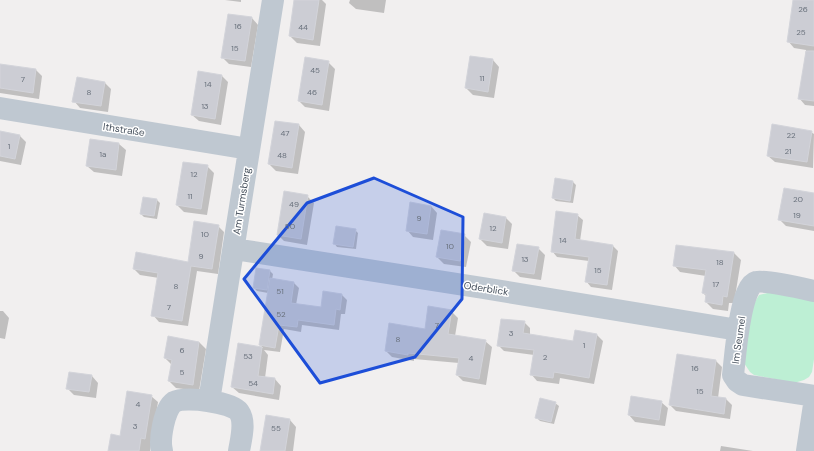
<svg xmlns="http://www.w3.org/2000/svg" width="814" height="451" font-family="'DM Sans',sans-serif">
<rect width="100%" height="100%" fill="#f1efef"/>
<path fill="#bdefd4" d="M772 292 814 301V359L812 372 809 377 804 380 794 383 754 375 750 372 744 363 752 307 759 295Z"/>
<path fill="#0003" d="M225 0H241V2Z
M295 0H322L326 4 320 46 297 43 290 36Z
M350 0H386L384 13 356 9 349 3Z
M794 0 814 1V106L805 105 799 98 806 50 794 48 788 41Z
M252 18 258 25 251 67 229 64 222 57Z
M493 60 499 67 494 98 473 95 466 88Z
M328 62 335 69 329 111 305 107 299 101Z
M0 65 36 70 42 76 39 99 0 93Z
M222 76 228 82 221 125 199 121 192 115Z
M105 83 111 89 108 112 80 108 74 101Z
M299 125 305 132 298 174 276 171 269 164Z
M0 132 20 136 26 142 21 165 0 161Z
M811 132 814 134 813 168 775 162 768 156Z
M91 140 119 144 126 150 122 176 94 172 87 166Z
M207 166 214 173 207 215 184 212 177 205Z
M573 182 576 185 573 203 556 201 553 198Z
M814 194V231L786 226 779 219Z
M307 196 314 203 307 245 284 241 278 235Z
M157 200 160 203 157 219 144 217 141 214Z
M431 206 437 213 433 240 413 237 407 230Z
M577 215 583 220 580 241 613 246 618 251 612 290 591 287 586 281 589 261 557 257 552 251Z
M506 218 512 224 508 249 487 246 480 239Z
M218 226 224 232 218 274 197 271 188 326 159 322 153 315 159 278 140 275 134 269 189 263Z
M355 230 358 233 356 249 337 247 334 243Z
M464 235 471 242 466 267 444 264 437 257Z
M676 246 734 253 741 260 734 303H729L728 311 713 309 706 302 707 297 703 293 706 276 680 272 674 265Z
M538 248 545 255 541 280 520 277 513 270Z
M270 271 273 274 272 280 294 283 299 288 296 305 322 309 342 295 347 300 345 314H341L339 330 302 325 301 332 284 329 280 352 264 350 268 355 265 378 275 379 281 386 279 400 239 393 232 387 239 345 263 348 260 345 268 293 257 291 254 288Z
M0 311H3L9 318 5 339 0 338Z
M451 311 458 318 455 336 485 341 492 347 486 385 463 381 457 375 459 363 414 359V361L392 357 386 351 426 330Z
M524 322 530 328V335L574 342 597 335 603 341 594 384 560 378 559 384 537 381 531 374 534 355 504 351 498 345Z
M168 338 199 342 206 349 199 391 176 388 169 381 172 365 165 358Z
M677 356 716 361 722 367 718 398 726 399 732 405 730 419 676 411 670 405Z
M92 376 98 383 96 398 74 395 67 388Z
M151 396 158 402 150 451H110Z
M661 402 668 408 665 426 635 422 629 415Z
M555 403 559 406 554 424 540 421 537 418Z
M290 420 296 427 293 451H262Z
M721 446 753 451H720Z"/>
<path fill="#cccdd4" stroke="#d3d4da" d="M294 0H319L313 40 289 36Z
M793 0H814V46L787 42Z
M228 14 252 17 245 61 221 58Z
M806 51H814V101L798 99Z
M470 56 493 59 488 92 465 88Z
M305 57 329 61 322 105 298 101Z
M0 64 36 69 33 93 0 88Z
M198 71 222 75 215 119 191 115Z
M77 77 105 82 101 106 72 102Z
M275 121 299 124 292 168 268 164Z
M772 124 812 131 807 162 767 156Z
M0 131 20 135 15 159 0 156Z
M90 139 119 143 116 170 86 166Z
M183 162 208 165 201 209 176 205Z
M555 178 573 181 570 201 552 198Z
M784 188 814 193V226L778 220Z
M284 191 308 195 301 239 277 235Z
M143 197 157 199 154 216 140 214Z
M410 202 431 206 427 234 406 231Z
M556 211 578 214 575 239 613 245 607 285 585 282 589 257 551 252Z
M484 213 506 217 502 243 479 239Z
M194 221 219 225 212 269 191 266 182 321 151 316 158 273 133 269 136 252 188 262Z
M336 226 356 229 353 247 333 244Z
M441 230 465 234 460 261 436 257Z
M517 244 539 247 534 274 512 271Z
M676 245 734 252 727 297 723 296 722 305 705 302 706 294 702 293 706 270 673 266Z
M256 268 270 270 267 290 253 288Z
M270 278 294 282 291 303 321 307 323 291 342 294 340 310 336 309 334 325 298 320 297 327 279 325 275 348 259 345Z
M428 306 452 310 448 334 486 340 479 379 456 375 459 358 408 353V355L385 351 389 323 425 329Z
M501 319 525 321 523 333 573 341 575 330 597 334 589 378 554 372 553 378 530 375 534 350 497 346Z
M168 336 199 342 193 385 168 381 172 360 164 358Z
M238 343 262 347 258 376 275 378 273 394 231 387Z
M677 354 716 360 711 396 726 398 724 414 669 405Z
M69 372 92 375 89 392 66 389Z
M127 391 152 395 145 439 141 438 139 451H108L111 434 120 436Z
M631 396 662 401 659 420 628 415Z
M540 398 556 402 551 422 535 418Z
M266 415 290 419 285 451H260Z"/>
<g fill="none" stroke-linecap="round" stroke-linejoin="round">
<path stroke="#bfc8d1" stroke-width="22" d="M0 108 249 149
M234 249 483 288 738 330
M814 291C801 288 767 280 756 282 740 286 735 359 733 375L737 381 743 385 814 396
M209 401 273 0
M162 451C159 440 164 409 174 402 185 396 232 402 239 412 246 422 241 439 239 451
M807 451 814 405"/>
</g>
<path fill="#1d4ed8" fill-opacity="0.2" stroke="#1d4ed8" stroke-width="3" stroke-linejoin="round" d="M374 178 463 217 462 299 415 357 320 383 244 279 307 203Z"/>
<g text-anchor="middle" stroke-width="3" stroke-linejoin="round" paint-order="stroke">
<g font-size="8" fill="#68707b">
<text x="803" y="12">26</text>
<text x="238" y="29">16</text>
<text x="303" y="30">44</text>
<text x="801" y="35">25</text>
<text x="235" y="51">15</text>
<text x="315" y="73">45</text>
<text x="482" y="81">11</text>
<text x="23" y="82">7</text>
<text x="208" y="87">14</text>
<text x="89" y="95">8</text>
<text x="312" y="95">46</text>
<text x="205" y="109">13</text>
<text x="285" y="136">47</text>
<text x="791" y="138">22</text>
<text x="9" y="149">1</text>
<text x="788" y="154">21</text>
<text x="103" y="157">1a</text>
<text x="282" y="158">48</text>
<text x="194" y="177">12</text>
<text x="190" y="199">11</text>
<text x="798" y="202">20</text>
<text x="294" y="207">49</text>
<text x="797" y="218">19</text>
<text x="419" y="221">9</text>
<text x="290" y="229">50</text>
<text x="493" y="231">12</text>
<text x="205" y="237">10</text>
<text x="563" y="243">14</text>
<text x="450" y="249">10</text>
<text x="201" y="259">9</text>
<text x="525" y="262">13</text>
<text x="720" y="265">18</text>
<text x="598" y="273">15</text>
<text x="716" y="287">17</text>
<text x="176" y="289">8</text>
<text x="280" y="294">51</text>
<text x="169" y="310">7</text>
<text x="281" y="317">52</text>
<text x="437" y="328">7</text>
<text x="511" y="336">3</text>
<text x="398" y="342">8</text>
<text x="584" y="348">1</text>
<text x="182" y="353">6</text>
<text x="248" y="359">53</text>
<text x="545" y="360">2</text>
<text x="471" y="361">4</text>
<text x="695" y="371">16</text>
<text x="182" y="375">5</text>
<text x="253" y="386">54</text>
<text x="700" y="394">15</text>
<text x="138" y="407">4</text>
<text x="135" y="429">3</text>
<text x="276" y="431">55</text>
</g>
<g font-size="10" fill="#47515d" stroke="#fff">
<text transform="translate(124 129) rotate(9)" y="4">Ithstraße</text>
<text transform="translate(241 201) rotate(-81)" y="4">Am Turmsberg</text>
<text transform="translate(486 288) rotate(9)" y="4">Oderblick</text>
<text transform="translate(738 340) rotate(-82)" y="4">Im Seumel</text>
</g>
</g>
</svg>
